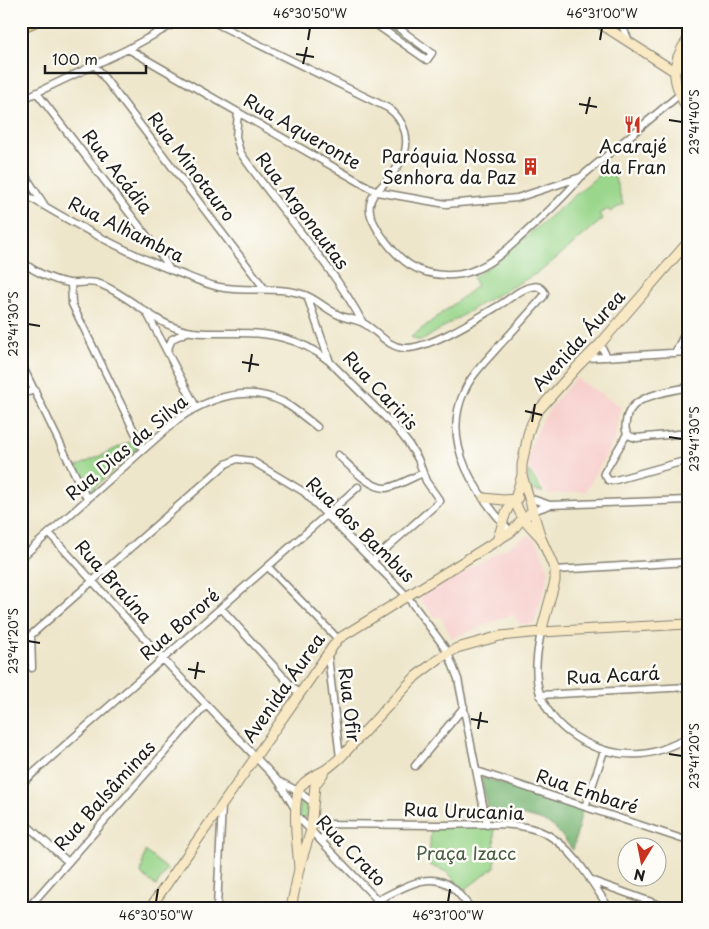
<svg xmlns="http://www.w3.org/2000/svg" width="709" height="929" font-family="'Playpen Sans',sans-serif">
<rect width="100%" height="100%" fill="#fdfcf7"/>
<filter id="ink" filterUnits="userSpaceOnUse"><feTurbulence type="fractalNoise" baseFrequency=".02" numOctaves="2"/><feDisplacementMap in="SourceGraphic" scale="10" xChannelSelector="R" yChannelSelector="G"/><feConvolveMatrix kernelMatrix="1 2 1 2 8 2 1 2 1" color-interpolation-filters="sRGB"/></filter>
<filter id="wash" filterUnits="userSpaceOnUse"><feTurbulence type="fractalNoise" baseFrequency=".0096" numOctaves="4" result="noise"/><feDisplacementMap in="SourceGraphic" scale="20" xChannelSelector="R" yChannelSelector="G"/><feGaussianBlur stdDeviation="1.12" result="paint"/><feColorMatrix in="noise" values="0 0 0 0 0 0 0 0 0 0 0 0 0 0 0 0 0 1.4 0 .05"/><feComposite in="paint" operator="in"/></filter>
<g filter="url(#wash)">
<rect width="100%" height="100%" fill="#eee6ca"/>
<path fill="#f7d0ce" d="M576 378 621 407 615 439 586 491 548 494 528 465 530 448 542 420 559 397Z
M527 536H531L539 545 549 572 535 622 532 624H520L513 614 452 638 441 617H435L421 601V596Z"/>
<path fill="#9ad68b" stroke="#5b7954" d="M376 21H382L422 49 423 52Z
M606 169 614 175 623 204 610 212 608 209 599 214 603 219 541 271 482 303 423 340H416L411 337 477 286 473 278 503 256Z
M134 440 137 446 135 451 92 490 86 488 76 467Z
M529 471 543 492 531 490 528 477Z
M304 801 310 803 308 816 303 819 299 816 300 804Z
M431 826 494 827 495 867 464 890 447 872 429 865Z
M145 851 167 869 156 886 141 874Z"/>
<path fill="#7bb777" stroke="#4c6a4a" d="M481 777 582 810 573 850C567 843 561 834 555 828 541 816 507 813 489 812Z"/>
</g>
<g filter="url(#ink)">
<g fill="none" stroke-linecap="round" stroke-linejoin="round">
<defs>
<path id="street" d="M211 21 388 108C397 114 402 122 405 132 411 156 394 172 380 188 375 193 371 197 370 204 368 214 374 223 379 232 398 260 417 277 453 275 477 274 498 258 515 242 538 221 560 202 580 178
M371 21 427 60 432 53 389 21
M620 21 629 41
M128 49 377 192 446 204 517 198 581 177 679 95 688 90
M94 64 264 288
M37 93 157 249 170 270
M21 100 128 49 179 21
M238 112 236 137 240 152C279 210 330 261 363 323
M21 169 45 206
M21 192C70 222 122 251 176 272 190 277 204 284 219 287 248 293 277 285 305 295 318 300 328 311 341 316 348 319 356 319 363 323 377 330 387 347 404 348 428 350 481 316 503 303 512 297 522 288 532 287 538 285 542 288 545 293L544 296C529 313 514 330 498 347 486 361 471 375 464 392 440 445 477 495 511 532
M21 261C35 272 51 280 69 283 80 284 89 280 100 284 131 296 153 324 187 331 200 334 215 333 229 333 266 332 300 337 329 361
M71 283 72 304 143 449
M307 296 330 362 397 429 408 443 418 459 426 481 440 501 372 561
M148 315 196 407
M600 344 607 357
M167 351 172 339 187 332
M675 353 688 327
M587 358 688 352
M21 363 87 499
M688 387C667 392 628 395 626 422 625 428 625 432 630 436L636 438 688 433
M21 394 35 390
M627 434 604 473 608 480 612 481 688 460
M338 455C349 465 370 489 386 488 396 487 413 477 423 473
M529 498 550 505
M533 511 550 505 688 500
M49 533 163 659 279 782 295 809
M21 558 178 419C209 398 246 384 283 402 295 409 306 418 317 427
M268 567 338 639
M555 570 688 562
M221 608 299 694
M541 632C537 652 533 677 541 696 556 735 601 757 641 754 657 753 673 745 688 738
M328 656 340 758
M32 668 31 635 226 464 237 459 252 461 304 492 406 595 443 645 448 653 458 679 487 825
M540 695 688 687
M415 766 464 707
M477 771 688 841
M280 782 298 791 313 803
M21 784 358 487
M585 807 604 751
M296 815 385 908
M21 820 67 861
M312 824C354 824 396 825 438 825 470 825 520 819 548 835 575 850 592 883 609 908
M323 842 324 833 331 824
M590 880 668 908
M378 900C399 890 429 869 452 887 459 893 464 901 471 908
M28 908 206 705
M217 908 222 805"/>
<path id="secondary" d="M596 21 674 71
M688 39C668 66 673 83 688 111
M688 46C683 60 682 72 688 86
M522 475 541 538 555 570V581L541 632
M484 498 503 500 515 499
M541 538C530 526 518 516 515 499L522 475V465L528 434 531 425 537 412 578 366 600 344 688 242
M497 540C504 525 503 507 518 498
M299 869C298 851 290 798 302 785 308 778 317 774 325 770 330 767 335 762 340 758L416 676 440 658 457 648 500 636 541 632 688 624
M150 908 338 639 511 532 523 518 533 511
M291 908 299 869 311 830 315 785 323 774"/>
<path id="primary" d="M21 28 36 21"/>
</defs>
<use href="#street" stroke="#858173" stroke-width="9"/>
<use href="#secondary" stroke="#858173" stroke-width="11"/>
<use href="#primary" stroke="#858173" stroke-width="12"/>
<use href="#street" stroke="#fff" stroke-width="6"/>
<use href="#secondary" stroke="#f8e8c3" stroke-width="9"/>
<use href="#primary" stroke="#eec569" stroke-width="10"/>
</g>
</g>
<path fill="none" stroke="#1c1c1c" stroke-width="2" d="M308 40 310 28M600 40 602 28M296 54 314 57M303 64 307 47M579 104 597 107M586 114 590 97M669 120 682 122M28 324 40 326M242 362 259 365M249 372 252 354M525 411 542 415M532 422 535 404M669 437 682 439M28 641 40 643M188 669 205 672M195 679 198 662M471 719 488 722M478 729 481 712M669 754 682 756M156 902 158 889M448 902 450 889"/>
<defs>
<symbol id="restaurant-bare" viewBox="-9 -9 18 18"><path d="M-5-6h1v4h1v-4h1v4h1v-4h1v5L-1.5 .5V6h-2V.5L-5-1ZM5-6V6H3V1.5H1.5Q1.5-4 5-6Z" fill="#c8321e" stroke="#fdfcf7" stroke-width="2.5" paint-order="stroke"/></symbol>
<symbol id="building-bare" viewBox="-9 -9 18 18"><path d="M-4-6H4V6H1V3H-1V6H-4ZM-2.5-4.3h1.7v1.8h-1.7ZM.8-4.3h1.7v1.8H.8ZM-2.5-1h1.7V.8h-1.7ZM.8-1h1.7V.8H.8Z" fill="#c8321e" stroke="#fdfcf7" stroke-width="2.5" paint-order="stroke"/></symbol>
</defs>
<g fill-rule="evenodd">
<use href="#restaurant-bare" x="620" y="112" width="25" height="25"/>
<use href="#building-bare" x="518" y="154" width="25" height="25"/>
</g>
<g text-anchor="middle" stroke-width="5" stroke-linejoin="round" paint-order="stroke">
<g font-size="18" fill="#1c1c1c" stroke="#fdfcf7">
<text transform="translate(302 132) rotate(30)" y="6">Rua Aqueronte</text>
<text transform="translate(191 167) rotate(53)" y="6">Rua Minotauro</text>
<text transform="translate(117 172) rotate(52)" y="6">Rua Acádia</text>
<text transform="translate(302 211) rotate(53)" y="6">Rua Argonautas</text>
<text transform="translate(126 230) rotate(26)" y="6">Rua Alhambra</text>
<text transform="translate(579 341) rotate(-48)" y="6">Avenida Áurea</text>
<text transform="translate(380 391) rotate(47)" y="6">Rua Cariris</text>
<text transform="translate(127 448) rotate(-40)" y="6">Rua Dias da Silva</text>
<text transform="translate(360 530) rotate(44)" y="6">Rua dos Bambus</text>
<text transform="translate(113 582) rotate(48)" y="6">Rua Braúna</text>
<text transform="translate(180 625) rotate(-41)" y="6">Rua Bororé</text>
<text transform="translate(613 676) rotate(-3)" y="6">Rua Acará</text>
<text transform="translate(284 688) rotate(-55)" y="6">Avenida Áurea</text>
<text transform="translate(349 705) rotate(83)" y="6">Rua Ofir</text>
<text transform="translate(587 792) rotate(18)" y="6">Rua Embaré</text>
<text transform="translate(105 796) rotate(-48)" y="6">Rua Balsâminas</text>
<text transform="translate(464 812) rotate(2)" y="6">Rua Urucania</text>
<text transform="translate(351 851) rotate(46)" y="6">Rua Crato</text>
</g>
<g font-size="18" fill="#1c1c1c" stroke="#fdfcf7">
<text x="633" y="153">Acarajé<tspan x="633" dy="21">da Fran</tspan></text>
<text x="516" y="163" text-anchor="end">Paróquia Nossa<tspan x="516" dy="21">Senhora da Paz</tspan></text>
</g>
<g font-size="18" fill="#485d43" stroke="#fdfcf7">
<text x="466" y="860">Praça Izacc</text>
</g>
</g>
<rect width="709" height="929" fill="none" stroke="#fdfcf7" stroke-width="55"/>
<g transform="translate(642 862) rotate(190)"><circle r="24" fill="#fdfcf7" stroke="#a3a29f"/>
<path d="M0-4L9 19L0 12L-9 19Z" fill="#c8321e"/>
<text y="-8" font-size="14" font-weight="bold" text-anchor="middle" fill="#1c1c1c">N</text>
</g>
<path d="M45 65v8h101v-8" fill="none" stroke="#1c1c1c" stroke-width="2.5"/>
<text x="52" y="65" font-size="15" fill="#1c1c1c" stroke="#fdfcf7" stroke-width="4" paint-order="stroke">100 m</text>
<rect x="28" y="28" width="654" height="874" fill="none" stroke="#1c1c1c" stroke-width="2"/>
<g font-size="12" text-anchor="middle" fill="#1c1c1c">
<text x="310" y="18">46°30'50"W</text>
<text x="602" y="18">46°31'00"W</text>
<text transform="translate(695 122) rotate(-90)" y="4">23°41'40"S</text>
<text transform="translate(14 324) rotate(-90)" y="4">23°41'30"S</text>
<text transform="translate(695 439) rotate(-90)" y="4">23°41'30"S</text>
<text transform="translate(14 641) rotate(-90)" y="4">23°41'20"S</text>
<text transform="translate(695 756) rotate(-90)" y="4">23°41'20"S</text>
<text x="156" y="920">46°30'50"W</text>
<text x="448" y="920">46°31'00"W</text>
</g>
</svg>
